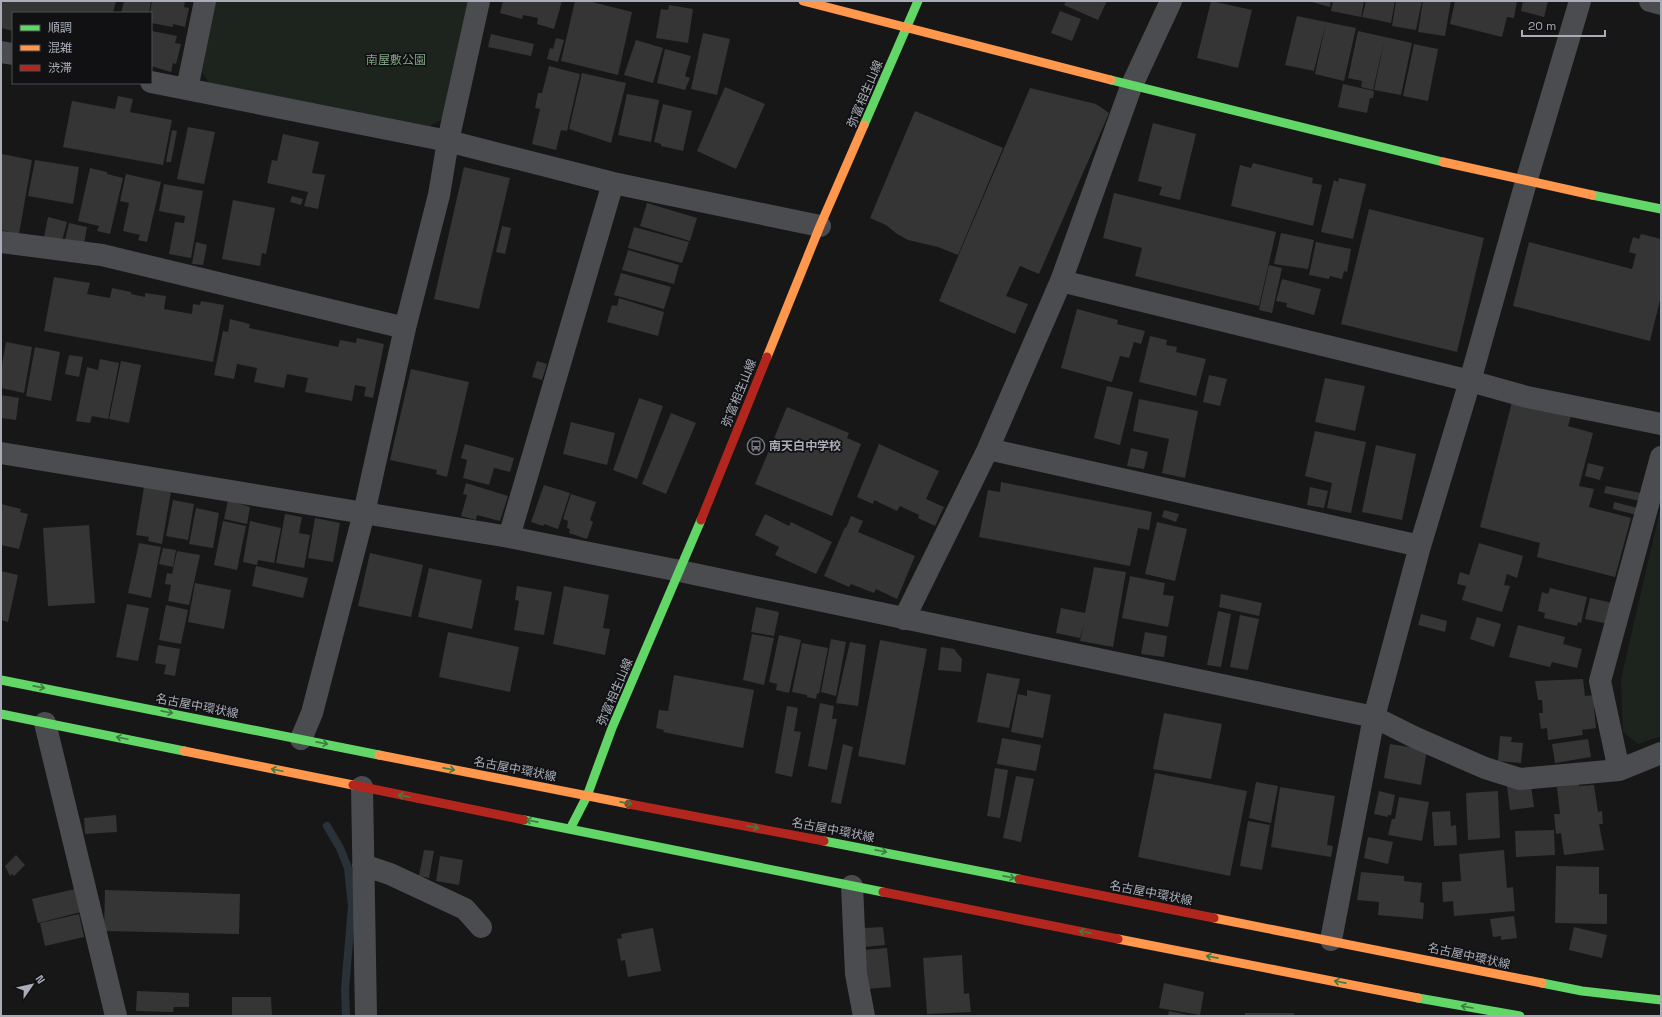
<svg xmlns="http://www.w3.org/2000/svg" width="1662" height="1017" font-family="'Space Grotesk','Noto Sans JP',sans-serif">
<rect width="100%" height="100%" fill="#171717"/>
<path fill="#1d241e" d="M215 1H470L443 119 430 126 209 83 202 72Z
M1661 506V736L1638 744 1623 732 1621 679Z"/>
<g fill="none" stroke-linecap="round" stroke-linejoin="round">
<path stroke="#2a3239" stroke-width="8" d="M327 826 340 848 348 868 352 906 345 989 346 1016"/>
</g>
<path fill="#353536" d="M1 1H116L113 13H13V31L1 28Z
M124 1H151L149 13H121Z
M152 1H185L184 7 189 8 185 27 173 24V27L151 23 150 13Z
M503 1H562L554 29 537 24 538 18 523 15 522 19 500 13Z
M575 1H588L632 12 618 75 561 61Z
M1066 1H1107L1098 20 1064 5Z
M1211 1 1252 10 1238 68 1197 58Z
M1308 1H1331L1330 7Z
M1333 1H1364L1361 17 1331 11Z
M1366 1H1395L1391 23 1362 17Z
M1396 1H1422L1416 30 1392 26Z
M1423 1H1451L1445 36 1418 32Z
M1455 1H1517L1514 18 1507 17 1502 37 1450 24Z
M1523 1H1548L1544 17 1521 11Z
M669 5 693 9 688 43 656 38 661 9 668 10Z
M1060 11 1081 19 1072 41 1051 33Z
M1297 16 1326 22 1314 71 1285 65Z
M1326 22 1356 28 1344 81 1315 74Z
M152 31 177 36 175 43 181 44 176 64 173 63 171 72 151 66Z
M1358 31 1385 37 1373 90 1361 87 1362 81 1348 78Z
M703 33 730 39 717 95 691 89Z
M491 34 534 44 531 56 488 47Z
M1385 37 1412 43 1401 95 1374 90Z
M556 38 564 40 558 62 547 59 550 48 553 49Z
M636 40 663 48 653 83 624 75Z
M1414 44 1438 49 1428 101 1403 96Z
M665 49 691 56 685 76 690 78 685 90 657 83Z
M549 66 580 74 567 131 561 130 556 150 532 144 540 109 535 108 538 93H542Z
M582 73 626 83 611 143 569 129Z
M1343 84 1374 91 1373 98H1370L1367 113 1338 107Z
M725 87 765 104 736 169 697 151Z
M1030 88 1096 104 1109 113 1039 274 1020 266 1006 296 1028 304 1015 334 939 301Z
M627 94 659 100 651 142 618 135Z
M118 96 133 99 130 112 172 120 163 165 63 147 72 101 115 109Z
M663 104 692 111 683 151 661 146V144L654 142Z
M915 111 1003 148 958 255 938 247 908 240 897 234 886 225 870 218Z
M1153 123 1196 134 1180 200 1159 195 1162 187 1138 181Z
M188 127 215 132 204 184 177 179Z
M172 130 177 131 171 162H166Z
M283 134 319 142 312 173 325 175 318 209 304 206 308 192 267 183 272 160 277 161Z
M2 154 32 160 19 234 1 230Z
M35 160 79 167 73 204 28 196Z
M1253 163 1313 178 1312 183 1322 185 1313 226 1231 206 1240 165 1251 168Z
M464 167 510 178 479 309 434 299Z
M90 168 107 172V174L123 178 110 234 97 231 99 226 78 221Z
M126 174 161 182 147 242 138 240 140 235 123 231 129 203 120 201Z
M1339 178 1366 184 1353 239 1321 232 1334 180 1338 182Z
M164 184 203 191 191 258 169 254 175 222 184 223 185 216 159 211Z
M1114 193 1276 232 1259 306 1135 276 1142 248 1103 238Z
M292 196 303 199 301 205 290 202Z
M233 200 275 208 266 254 262 253 260 266 222 259Z
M647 203 697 218 690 241 640 226Z
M1369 209 1484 238 1457 352 1341 324Z
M48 217 67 222 62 241 44 237Z
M69 223 87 227 84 244 65 240Z
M502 226 511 228 505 254 496 252Z
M634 227 689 242 682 263 628 248Z
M1281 233 1314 240 1308 269 1274 264Z
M1641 234 1661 239V296L1650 341 1513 306 1529 242 1632 269 1636 254 1629 252 1633 237 1639 239Z
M196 242 207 245 203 265 192 264Z
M1316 242 1351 249 1347 272 1344 271 1342 279 1330 276 1329 279 1309 275Z
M628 250 679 265 674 284 622 270Z
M1269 265 1282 268 1272 313 1259 310Z
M621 273 671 287 664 309 614 295Z
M54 277 90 283 87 294 110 298 112 288 131 292V294L145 297V293L166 296 164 309 192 314 193 304 200 305 201 301 224 305 213 362 44 331Z
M1282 279 1321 289 1314 315 1286 307 1287 303 1276 301Z
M619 298 664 312 658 336 607 322 612 305 617 306Z
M1077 309 1118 320 1117 324 1145 331 1141 344 1134 342 1129 358 1120 356 1112 382 1061 368Z
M230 319 250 324 249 328 338 347 340 340 356 343 357 338 384 344 373 398 364 396 366 387 355 385 352 401 305 392 308 378 287 374 284 388 254 382 257 368 237 364 234 379 214 375 223 331 228 332Z
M1150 336 1167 340 1166 345 1177 347 1176 352 1206 359 1196 396 1139 382Z
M6 342 32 347 24 393 1 388V370Z
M35 347 60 352 51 401 26 396Z
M69 355 83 357 79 377 65 374Z
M100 359 119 363 108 419 92 416 90 423 76 421 87 367 98 370Z
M121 361 141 365 129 423 109 419Z
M537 361 547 364 542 380 532 377Z
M411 369 469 382 447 477 436 474 437 470 390 460Z
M1209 375 1227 379 1220 406 1203 402Z
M1325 378 1365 386 1355 431 1315 422Z
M1107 386 1133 392 1120 445 1094 438Z
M1 395 19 398 16 420 1 418Z
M639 398 663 406 637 479 613 470Z
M1139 399 1198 411 1185 478 1162 473 1169 439 1133 431Z
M1512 402 1571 416 1568 426 1593 433 1579 486 1594 489 1589 507 1631 518 1615 577 1537 557 1540 543 1480 527Z
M787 407 849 433 847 438 861 444 832 516 755 484Z
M671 413 696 423 666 494 642 484Z
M571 422 615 433 607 465 563 454Z
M1315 431 1366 442 1351 513 1327 508 1332 483 1305 476Z
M465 444 514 458 510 472 494 468 489 485 463 478 467 460 461 458Z
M879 444 939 471 926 499 944 507 935 526 918 518 919 515 900 506 897 511 874 500 873 504 857 497Z
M1376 445 1416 454 1402 520 1362 512Z
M1131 448 1148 452 1144 469 1127 466Z
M1588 463 1604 467 1600 480 1585 476Z
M145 481 172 486 162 544 148 541 149 537 136 535Z
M1001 482 1152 512 1149 530 1138 528 1130 566 979 537 988 490 1000 492Z
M466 483 508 496 500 521 477 515 476 520 461 516 467 495 463 494Z
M544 485 570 493 558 529 544 524 543 526 531 522Z
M1606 486 1641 493 1640 501 1604 493Z
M1310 487 1328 491 1324 508 1307 505Z
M571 494 596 502 590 520 593 522 587 539 569 533 570 529 567 528 568 521 563 519Z
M173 500 194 504 188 540 166 536Z
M228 500 250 507 247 524 224 519Z
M1614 502 1638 508 1637 515 1613 509Z
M1 504 21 509 20 512 28 514 19 549 1 545Z
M196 508 219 513 213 548 189 544Z
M1164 510 1179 514 1176 522 1162 517Z
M285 514 302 517 299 533 310 535 304 568 276 563Z
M765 514 789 526 791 522 832 542 816 574 775 555 779 547 755 535Z
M851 516 863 521 858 532 915 556 897 599 876 589 874 593 851 584 849 587 824 576 845 527 846 528Z
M315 518 340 523 333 562 308 558Z
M223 521 246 526 237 570 214 565Z
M250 521 281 528 274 563 258 560 257 565 243 562Z
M1157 522 1187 529 1175 581 1145 574Z
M89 525 95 603 48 606 43 528Z
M139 543 161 547 151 598 128 593Z
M1479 543 1523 556 1517 578 1507 574 1504 585 1510 586 1502 612 1462 600 1466 586 1457 584 1460 572 1469 575Z
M163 548 176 550 173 567 159 564Z
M177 551 200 555 189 605 168 601 171 585 165 584 167 573 172 574Z
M370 553 423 565 411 617 358 606Z
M256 566 308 578 303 598 252 586Z
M1094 567 1126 572 1113 647 1080 641 1084 622 1080 638 1056 633 1061 608 1085 613Z
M429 568 482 580 472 629 418 617Z
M1 571 18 575 8 622 1 620Z
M1130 576 1165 583 1163 595 1174 596 1168 627 1122 618Z
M195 583 231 590 224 629 188 622Z
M517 586 552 592 544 635 514 630 519 601 515 600Z
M564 586 609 595 603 628 610 629 605 655 553 644Z
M1550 588 1587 597 1581 623 1578 622 1577 626 1544 618 1545 613 1538 611 1542 592 1548 594Z
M1221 594 1262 603 1259 616 1219 607Z
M1590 598 1613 603 1608 624 1585 619Z
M127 604 149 608 138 661 116 657Z
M166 605 188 610 181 644 159 640Z
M756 607 779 612 774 636 751 632Z
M1218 611 1231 614 1221 667 1207 665Z
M1421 614 1447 621 1445 632 1418 625Z
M1240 615 1259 619 1248 670 1230 667Z
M1477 617 1501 624 1494 647 1470 639Z
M1518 625 1565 637 1563 644 1582 649 1577 668 1552 662 1550 667 1509 657Z
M448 632 519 647 510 692 439 677Z
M1145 632 1167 636 1164 657 1141 654Z
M752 634 774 638 764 685 743 680Z
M779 635 801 640 789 693 776 690 777 684 769 682Z
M831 639 846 642 836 696 821 692Z
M880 640 927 649 905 765 858 756Z
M850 642 866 645 858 706 836 703Z
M802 643 828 648 819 694 817 693 816 699 807 697V695L792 692Z
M158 645 180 649 175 676 164 674 166 665 155 663Z
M941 647 954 649 962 659 961 672 938 670Z
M987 673 1020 679 1009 728 977 722Z
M674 675 754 690 743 748 663 732 664 730 656 728 659 710 668 711Z
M1583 679 1585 696 1595 695 1597 708H1594L1596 728 1582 730 1583 735 1548 740 1547 728 1541 729 1539 713H1543L1542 700H1538L1535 681Z
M1027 690 1051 695 1043 738 1011 732 1018 694 1027 696Z
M820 703 834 706 832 719H837L827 770 808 766Z
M787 706 798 708 794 731 801 732 792 777 775 773Z
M1164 713 1222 724 1211 779 1153 769Z
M1500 736 1512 737 1511 742 1523 743 1521 763 1498 761Z
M1002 738 1041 745 1036 771 997 764Z
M1588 739 1591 757 1555 763 1552 744Z
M843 744 853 747 841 804 831 802Z
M1390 744 1427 750 1421 785 1384 778Z
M995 768 1008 770 1000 818 987 816Z
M1155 773 1247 791 1230 876 1138 857Z
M1016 776 1034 779 1021 842 1003 838Z
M1256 782 1278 786 1271 823 1249 818Z
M1579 784V786L1594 785 1598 812 1602 811 1603 824H1599L1604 850 1564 855 1561 833 1556 834 1554 814H1560L1557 787Z
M1531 785 1534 807 1510 810 1507 786Z
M1280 787 1335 796 1327 845 1333 846 1331 857 1271 847Z
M1379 791 1395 795 1391 815H1388V817L1374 814Z
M1498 791 1500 838 1468 840 1466 793Z
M1399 797 1429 802 1422 841 1388 835 1392 819H1395Z
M1450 811 1451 826 1456 825 1457 845 1434 846 1432 812Z
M116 815 117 832 85 834 84 818Z
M1248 821 1270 825 1262 870 1240 866Z
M1554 830 1555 855 1516 857 1515 831Z
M1368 837 1393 842 1388 864 1364 858Z
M424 850 434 851 429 878 419 876Z
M1504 850 1507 888 1513 887 1515 911 1454 916 1453 901 1443 902 1442 882 1461 881 1459 854Z
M16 855 25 865 14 876 12 874 10 876 5 866Z
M440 856 463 860 459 885 436 881Z
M1556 866 1599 867V894H1607V924L1555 923Z
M1361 872 1404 876V881L1422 883 1420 902 1424 903 1423 919 1378 915 1379 902 1357 900Z
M75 889 81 912 38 923 32 899Z
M105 890 240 894 239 934 104 931Z
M79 914 84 937 45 946 40 923Z
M1514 916 1517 938 1501 940V936L1493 937 1490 919Z
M883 927 885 945 864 947 863 928Z
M1574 927 1607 935 1602 958 1569 950Z
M653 928 661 971 628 977 625 960 621 961 617 939 622 938 621 934Z
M887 948 891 987 867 989 864 950Z
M962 955 964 994 969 993 971 1012 927 1014 923 958Z
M1164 983 1204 992 1200 1015 1159 1008Z
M137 991 189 993V1007H174L173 1012 136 1011Z
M232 997H271L272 1016H232Z
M1169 1011 1188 1015 1187 1016H1168Z
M1245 1013H1294V1016H1245Z"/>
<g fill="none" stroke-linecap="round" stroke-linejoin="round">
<path stroke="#4b4c50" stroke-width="22" d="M1580 1 1526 182 1470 381 1420 546 1374 717 1414 737 1485 768 1520 779 1619 770 1661 753
M1650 1 1661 4
M1 52 13 54
M151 82 448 141 613 183 820 226
M187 89 205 1
M1 242 102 255 405 328
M1061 281 1470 381 1527 397 1661 424
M988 449 1420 546
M1 453 509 537 680 571 1374 717 1331 940
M509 537 613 183
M904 619 988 449 1061 281 1131 87 1171 1
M45 723 116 1016
M301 739 312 713 364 513 405 328 439 195 448 141 479 1
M1619 770 1600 681 1661 457
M362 787 366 1016
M363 865 390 874 465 909 481 927
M852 886 856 974 864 1016"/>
<path stroke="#63d668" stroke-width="9" d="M1111 80 1443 162
M864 125 918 1
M1592 195 1661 209
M1 680 379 755
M1 714 184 751
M524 820 883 892
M570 829 587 796 612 728 701 520
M824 841 1019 879
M1542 983 1582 991 1661 1000
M1418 998 1520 1016"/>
<path stroke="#ff974d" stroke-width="9" d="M803 1 1111 80
M1443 162 1592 195
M767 357 820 226 864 125
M184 751 353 785
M379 755 629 804
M1214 918 1542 983
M1118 939 1418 998"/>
<path stroke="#b3261e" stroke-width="9" d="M701 520 767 357
M353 785 524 820
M629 804 824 841
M1019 879 1214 918
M883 892 1118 939"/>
</g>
<defs><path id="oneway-shaft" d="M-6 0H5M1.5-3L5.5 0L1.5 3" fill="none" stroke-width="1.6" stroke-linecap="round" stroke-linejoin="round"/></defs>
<g stroke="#3e7d42">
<use href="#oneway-shaft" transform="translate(39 687) rotate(11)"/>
<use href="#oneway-shaft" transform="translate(167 712) rotate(11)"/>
<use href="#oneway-shaft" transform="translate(122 738) rotate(-168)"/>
<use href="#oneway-shaft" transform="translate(322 743) rotate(11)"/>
<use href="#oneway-shaft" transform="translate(449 769) rotate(11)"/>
<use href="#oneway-shaft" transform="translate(277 770) rotate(-168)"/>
<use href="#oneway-shaft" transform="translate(404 796) rotate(-169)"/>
<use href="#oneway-shaft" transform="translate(626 803) rotate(11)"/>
<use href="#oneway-shaft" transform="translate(532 821) rotate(-169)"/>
<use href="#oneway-shaft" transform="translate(753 827) rotate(11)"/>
<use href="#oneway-shaft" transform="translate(881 851) rotate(11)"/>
<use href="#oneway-shaft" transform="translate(1009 877) rotate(11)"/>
<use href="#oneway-shaft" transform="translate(1085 932) rotate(-169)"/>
<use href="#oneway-shaft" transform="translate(1212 957) rotate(-169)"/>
<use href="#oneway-shaft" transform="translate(1340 982) rotate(-169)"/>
<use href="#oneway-shaft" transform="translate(1467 1007) rotate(-170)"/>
</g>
<defs>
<symbol id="bus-ring" viewBox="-11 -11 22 22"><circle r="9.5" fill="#111113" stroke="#757880" stroke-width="1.5"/><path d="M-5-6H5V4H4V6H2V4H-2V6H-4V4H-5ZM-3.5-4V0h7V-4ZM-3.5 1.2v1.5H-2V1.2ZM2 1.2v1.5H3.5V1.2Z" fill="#757880"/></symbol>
</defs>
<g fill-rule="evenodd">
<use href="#bus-ring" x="746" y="436" width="20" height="20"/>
</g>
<g text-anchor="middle" stroke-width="3.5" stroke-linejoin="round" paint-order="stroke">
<g font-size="12" fill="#7fa381" stroke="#111113">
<text x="396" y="64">南屋敷公園</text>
</g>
<g font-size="12" fill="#a8adb8" stroke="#111113">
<text transform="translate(865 94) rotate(-67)" y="4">弥富相生山線</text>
<text transform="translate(739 393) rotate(-68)" y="4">弥富相生山線</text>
<text transform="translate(615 692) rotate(-67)" y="4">弥富相生山線</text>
<text transform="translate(197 706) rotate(11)" y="4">名古屋中環状線</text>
<text transform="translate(515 769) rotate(11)" y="4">名古屋中環状線</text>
<text transform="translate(833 830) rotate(11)" y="4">名古屋中環状線</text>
<text transform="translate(1151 893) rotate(11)" y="4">名古屋中環状線</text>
<text transform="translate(1469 956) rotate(12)" y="4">名古屋中環状線</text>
</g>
<g font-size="12" font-weight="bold" fill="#a8adb8" stroke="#111113" text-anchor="start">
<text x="769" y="450">南天白中学校</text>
</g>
</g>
<rect width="1662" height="1017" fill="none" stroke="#a8adb8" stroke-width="4"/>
<rect x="12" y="12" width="140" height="72" fill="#111113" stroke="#4d4f55"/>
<rect x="20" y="25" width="20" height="6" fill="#63d668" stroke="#4d4f55"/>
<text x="48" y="32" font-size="12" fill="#a8adb8">順調</text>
<rect x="20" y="45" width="20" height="6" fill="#ff974d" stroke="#4d4f55"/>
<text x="48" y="52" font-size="12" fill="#a8adb8">混雑</text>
<rect x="20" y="65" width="20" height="6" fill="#b3261e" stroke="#4d4f55"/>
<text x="48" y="72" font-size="12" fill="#a8adb8">渋滞</text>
<g transform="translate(32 985) rotate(56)" stroke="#111113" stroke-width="3" paint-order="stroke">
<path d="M0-3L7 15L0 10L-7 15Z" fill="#a8adb8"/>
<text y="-6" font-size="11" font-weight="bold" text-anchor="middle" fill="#a8adb8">N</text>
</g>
<path d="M1522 30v6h83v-6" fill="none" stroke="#a8adb8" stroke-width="2"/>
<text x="1528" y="30" font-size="12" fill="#a8adb8" stroke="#111113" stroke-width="3" paint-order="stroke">20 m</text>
</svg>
